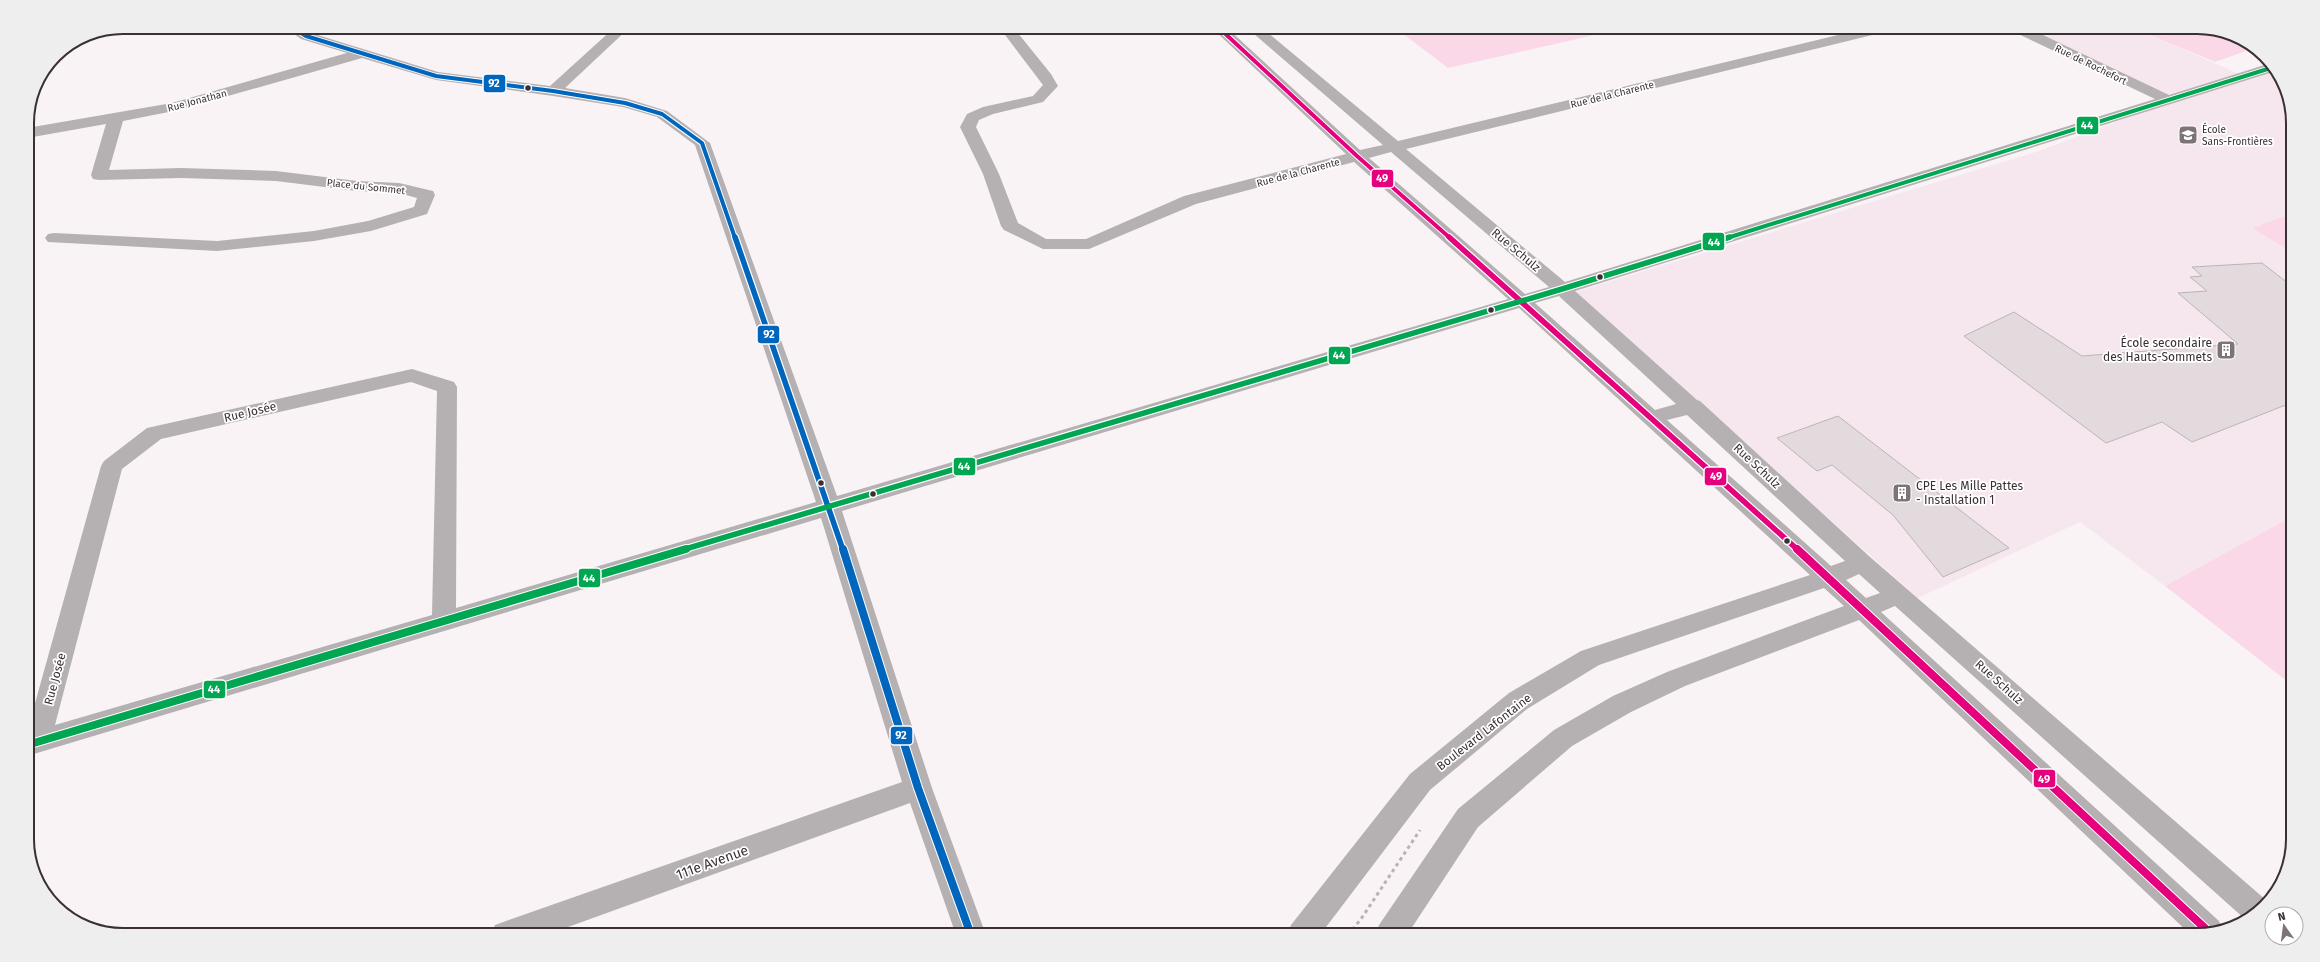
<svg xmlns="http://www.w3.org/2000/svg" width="2320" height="962" font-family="'Fira Sans',sans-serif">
<rect width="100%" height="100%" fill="#f9f3f6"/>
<path fill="#f6e7ee" d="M2014 27H2132L2244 76 2168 100Z
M2274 68 2293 117V213L2252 228 2293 253V516L2165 586 2080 522 1918 598 1575 292 2036 152 2170 102Z"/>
<path fill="#fad8e7" d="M1394 27H1630L1448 68Z
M2131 27H2197L2233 34 2252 49 2215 62Z
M2293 213V253L2252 228Z
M2293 516V686L2165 586Z"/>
<path fill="#e3dade" stroke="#bbb4b7" d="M2262 263 2293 287V405L2283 406 2192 442 2162 422 2106 443 1964 336 2014 312 2082 356 2238 344 2178 293 2207 291 2190 277 2202 276 2192 267Z
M1838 416 2009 548 1943 577 1893 515 1832 465 1817 471 1777 438Z"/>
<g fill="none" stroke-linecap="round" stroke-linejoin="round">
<path stroke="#b8b3b5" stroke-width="3" stroke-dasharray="3.5 3.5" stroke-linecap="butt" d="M1348 935 1361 919 1420 830"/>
<path fill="#b5b0b2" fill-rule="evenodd" d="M123 27H134L132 30 95 37 89 34Z
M285 27H302L311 33 438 72 550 86 615 27H630L565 88 625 98 667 111 710 143 837 496 1508 299 1354 162 1196 204 1089 249H1043L1004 230 1001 226 983 174 960 127 967 114 983 107 1033 96 1043 85 999 27H1013L1051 74 1058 86 1043 102 993 114 979 120 976 127 999 174 1018 223 1046 239H1086L1184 196 1346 154 1211 27H1226L1360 150 1383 145 1246 27H1261L1398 141 1871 27H1895L1893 30 1406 149 1565 282 2155 99 2010 30 2008 27H2026L2169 95 2271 63 2276 71 1575 291 1697 400 1700 401 1870 557 2266 900 2250 919 2246 920 1895 606 1881 612 2219 921 2221 927 2191 935 1859 620 1685 686 1631 712 1572 746 1478 827 1407 935H1375L1379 925 1458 809 1554 730 1613 696 1667 672 1844 606 1824 588 1599 665 1527 709 1430 790 1320 935H1287L1291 925 1410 774 1509 693 1581 651 1810 575 1519 308 842 511 932 788 986 935H956L910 803 546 935H491L495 925 506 921 902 782 821 518 27 756V732L101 466 104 461 147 428 412 369 454 382 457 387 456 608 816 502 695 145 657 117 623 107 553 96 436 80 362 58 179 110 123 121 109 170 181 168 276 171 357 181 399 183 433 191 435 195 427 214 371 231 314 241 217 251 48 242 45 238 48 234 54 233 217 241 314 231 368 221 414 207 417 198 399 193 357 191 276 181 181 178 99 180 93 179 91 175 106 124 27 138V128L172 103 347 53 301 39ZM1391 152 1549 287 1525 294 1369 158ZM1559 296 1561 298 1676 404 1655 410 1535 303ZM411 382 437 391 432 615 55 725 122 469 161 439ZM1687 415 1845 561 1831 566 1667 420ZM1859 574 1880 593 1866 598 1846 580Z
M799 27H870C863 38 813 33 801 30Z"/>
<defs>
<path id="bus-1-far2" d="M292 27 306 36 436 76 553 91 625 103 662 114 702 143 735 238"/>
<path id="bus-1-far1" d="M735 237 843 550"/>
<path id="bus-1" d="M843 549 918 788 971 935"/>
<path id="bus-2-far2" d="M1218 27 1357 156 1450 238"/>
<path id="bus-2-far1" d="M1449 237 1798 550"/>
<path id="bus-2" d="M1797 549 2208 931"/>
<path id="bus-3-far2" d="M1727 238 2274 67"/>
<path id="bus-3-far1" d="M682 550 1562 289 1730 237"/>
<path id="bus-3" d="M27 745 686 549"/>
</defs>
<use href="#bus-1-far2" stroke="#fff" stroke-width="6"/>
<use href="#bus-1-far1" stroke="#fff" stroke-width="8"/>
<use href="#bus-1" stroke="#fff" stroke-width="10"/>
<use href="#bus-2-far2" stroke="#fff" stroke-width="6"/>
<use href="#bus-2-far1" stroke="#fff" stroke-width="8"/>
<use href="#bus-2" stroke="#fff" stroke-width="10"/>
<use href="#bus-3-far2" stroke="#fff" stroke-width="6"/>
<use href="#bus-3-far1" stroke="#fff" stroke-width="8"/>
<use href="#bus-3" stroke="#fff" stroke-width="10"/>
<use href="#bus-1-far2" stroke="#0065bd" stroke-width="4"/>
<use href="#bus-1-far1" stroke="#0065bd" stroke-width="5.5"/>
<use href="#bus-1" stroke="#0065bd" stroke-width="8"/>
<use href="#bus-2-far2" stroke="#e5007d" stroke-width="4"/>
<use href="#bus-2-far1" stroke="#e5007d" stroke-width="5.5"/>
<use href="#bus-2" stroke="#e5007d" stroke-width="8"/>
<use href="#bus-3-far2" stroke="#00a651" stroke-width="4"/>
<use href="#bus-3-far1" stroke="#00a651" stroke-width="5.5"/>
<use href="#bus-3" stroke="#00a651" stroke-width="8"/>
</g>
<defs>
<symbol id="school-square" viewBox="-11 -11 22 22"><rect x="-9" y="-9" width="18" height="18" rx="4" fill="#7d7478" stroke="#fff"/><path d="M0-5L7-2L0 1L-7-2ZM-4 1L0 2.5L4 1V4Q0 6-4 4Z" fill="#fff"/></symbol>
<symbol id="building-square" viewBox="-11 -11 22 22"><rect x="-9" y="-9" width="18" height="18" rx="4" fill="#7d7478" stroke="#fff"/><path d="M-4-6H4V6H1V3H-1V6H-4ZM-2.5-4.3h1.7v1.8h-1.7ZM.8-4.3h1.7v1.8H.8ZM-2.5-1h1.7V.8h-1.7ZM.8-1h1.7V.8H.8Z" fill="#fff"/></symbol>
</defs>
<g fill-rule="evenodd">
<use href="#school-square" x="2177" y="124" width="22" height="22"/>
<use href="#building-square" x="2215" y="339" width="22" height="22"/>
<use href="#building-square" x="1891" y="482" width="22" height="22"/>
</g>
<g fill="#3a2f34" stroke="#fff" stroke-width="1.5">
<circle cx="528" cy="88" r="3.5"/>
<circle cx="1600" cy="277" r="3.5"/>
<circle cx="1491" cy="310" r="3.5"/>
<circle cx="821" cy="483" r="3.5"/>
<circle cx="873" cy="494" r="3.5"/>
<circle cx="1787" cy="541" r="3.5"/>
</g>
<g text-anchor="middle" stroke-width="3.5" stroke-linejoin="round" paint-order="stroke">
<g font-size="10" fill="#3a2f34" stroke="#fff">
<text transform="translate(2091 64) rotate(26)" y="4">Rue de Rochefort</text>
<text transform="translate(1612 94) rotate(-14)" y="4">Rue de la Charente</text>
<text transform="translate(197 100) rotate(-15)" y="4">Rue Jonathan</text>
<text transform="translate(1298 172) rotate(-15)" y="4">Rue de la Charente</text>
<text transform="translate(366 186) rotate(6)" y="4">Place du Sommet</text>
</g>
<g font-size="10" fill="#3a2f34" stroke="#fff" text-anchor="start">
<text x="2202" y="133">École<tspan x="2202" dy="12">Sans-Frontières</tspan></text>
</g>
<g font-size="12" fill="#3a2f34" stroke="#fff">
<text transform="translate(1516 250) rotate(40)" y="4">Rue Schulz</text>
<text transform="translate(250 412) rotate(-13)" y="4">Rue Josée</text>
<text transform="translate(1757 466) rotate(43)" y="4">Rue Schulz</text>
<text transform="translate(55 679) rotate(-75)" y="4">Rue Josée</text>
<text transform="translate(1999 682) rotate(42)" y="4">Rue Schulz</text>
<text transform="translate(1484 732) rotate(-38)" y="4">Boulevard Lafontaine</text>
</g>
<g font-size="12" fill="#3a2f34" stroke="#fff" text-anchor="end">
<text x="2212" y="347">École secondaire<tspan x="2212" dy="14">des Hauts-Sommets</tspan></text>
<text x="1916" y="490" text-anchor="start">CPE Les Mille Pattes<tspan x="1916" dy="14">- Installation 1</tspan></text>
</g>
<g font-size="14" fill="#3a2f34" stroke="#fff">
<text transform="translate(712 862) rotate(-20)" y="5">111e Avenue</text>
</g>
</g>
<path d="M0 0H2320V962H0ZM123 34H2197A89 89 0 0 1 2286 123V839A89 89 0 0 1 2197 928H123A89 89 0 0 1 34 839V123A89 89 0 0 1 123 34Z" fill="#efeeef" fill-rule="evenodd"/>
<path fill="none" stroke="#3a2f34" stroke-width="2" d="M123 34H2197A89 89 0 0 1 2286 123V839A89 89 0 0 1 2197 928H123A89 89 0 0 1 34 839V123A89 89 0 0 1 123 34Z"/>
<g stroke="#fff" stroke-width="1.5">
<rect x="483" y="74" width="23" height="19" rx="4" fill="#0065bd"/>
<rect x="2076" y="116" width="23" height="19" rx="4" fill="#00a651"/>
<rect x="1371" y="169" width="23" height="19" rx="4" fill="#e5007d"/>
<rect x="1702" y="232" width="23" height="19" rx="4" fill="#00a651"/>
<rect x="757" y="325" width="23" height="19" rx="4" fill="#0065bd"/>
<rect x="1328" y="346" width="23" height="19" rx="4" fill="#00a651"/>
<rect x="953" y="457" width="23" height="19" rx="4" fill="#00a651"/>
<rect x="1704" y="467" width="23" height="19" rx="4" fill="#e5007d"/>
<rect x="578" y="568" width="23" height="20" rx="4" fill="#00a651"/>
<rect x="203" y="680" width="23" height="19" rx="4" fill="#00a651"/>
<rect x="890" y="726" width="23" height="19" rx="4" fill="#0065bd"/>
<rect x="2033" y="769" width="23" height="19" rx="4" fill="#e5007d"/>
</g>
<g font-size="11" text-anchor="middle" font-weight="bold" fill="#fff">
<text x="494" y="87">92</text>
<text x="2087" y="129">44</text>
<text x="1382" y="182">49</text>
<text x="1714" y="246">44</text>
<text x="769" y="338">92</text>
<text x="1339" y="359">44</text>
<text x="964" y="470">44</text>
<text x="1716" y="480">49</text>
<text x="589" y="582">44</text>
<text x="214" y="693">44</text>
<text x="901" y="739">92</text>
<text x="2044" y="783">49</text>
</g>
<g transform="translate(2284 926) rotate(346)"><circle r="19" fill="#ffffff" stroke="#b0acae"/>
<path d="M0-3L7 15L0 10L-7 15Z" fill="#7d7478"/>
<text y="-6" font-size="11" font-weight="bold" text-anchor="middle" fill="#3a2f34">N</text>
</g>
</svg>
